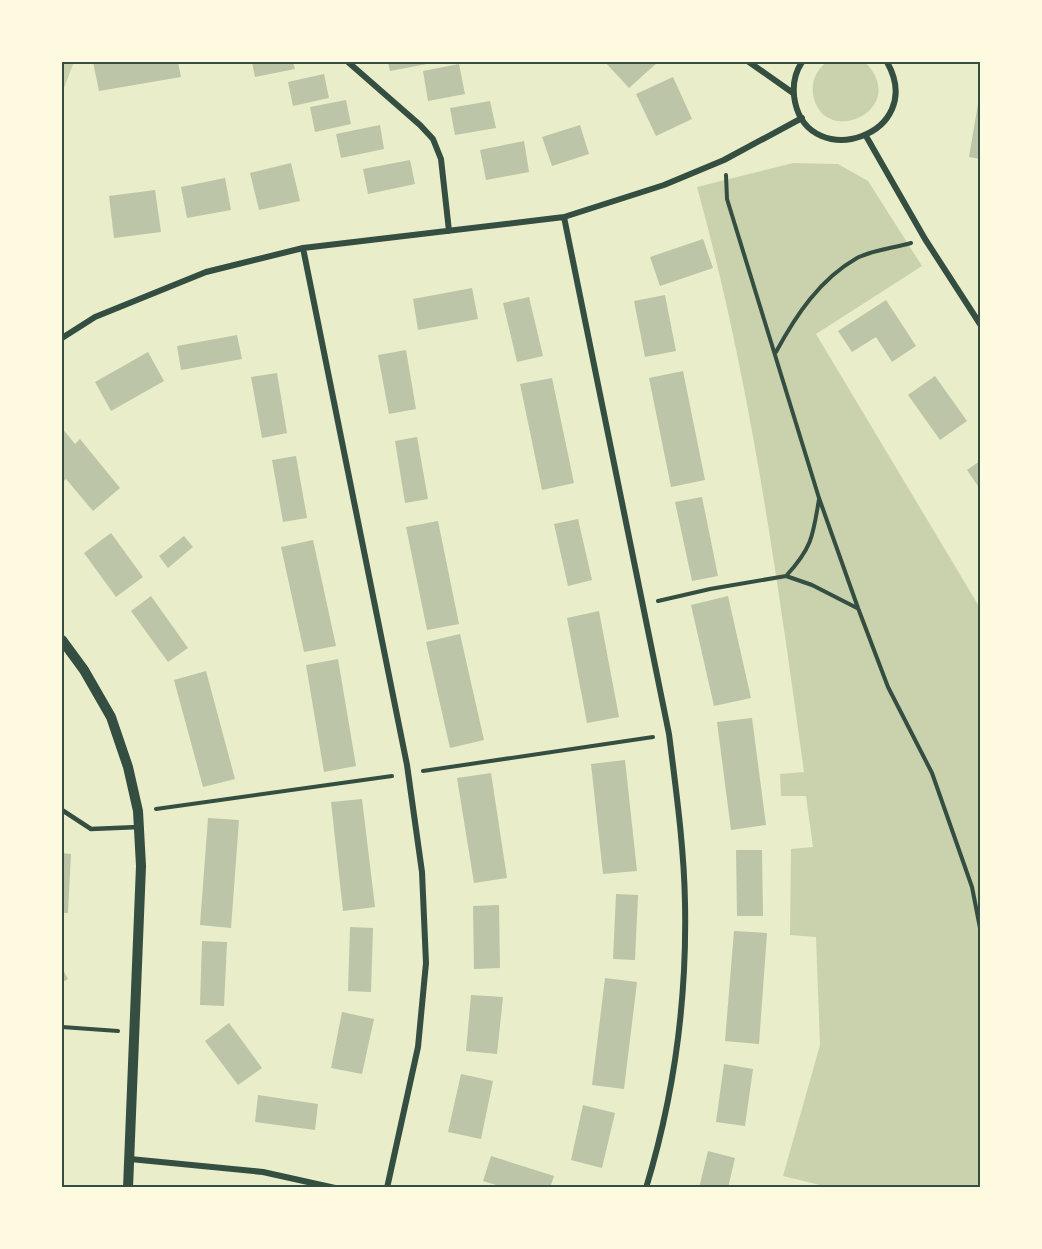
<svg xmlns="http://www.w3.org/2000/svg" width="1042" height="1249" font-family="Arial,sans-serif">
<rect width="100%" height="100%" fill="#e9edc9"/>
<path fill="#cad2ad" d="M62 62H74L62 93Z
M827 62H865C912 110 822 150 813 94 811 81 817 69 827 62Z
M793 163 838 164 868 181 922 266 816 334 980 608V1187H828L783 1176 820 1045 816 937 790 935 791 849 813 847 806 796H781L780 774 804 772C777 576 750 378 697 187Z"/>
<path fill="#bcc5a7" d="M93 62H178L181 77 99 91Z
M252 62H293L295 69 255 77Z
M388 62H432V63L390 71Z
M605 62H658L629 88Z
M459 64 465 94 428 101 423 71Z
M324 74 329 98 293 106 288 82Z
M673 77 692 119 656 136 636 94Z
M979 98H980V159L969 157Z
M346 100 351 124 315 132 310 107Z
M490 101 496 128 455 135 450 108Z
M380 125 384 149 341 158 336 134Z
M580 125 589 154 552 166 542 137Z
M524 141 529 172 486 180 480 150Z
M410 160 415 184 368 194 363 169Z
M291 163 300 201 259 210 250 173Z
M225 178 231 210 187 218 181 187Z
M155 190 161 232 114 238 109 196Z
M703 239 713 268 660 286 650 257Z
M472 288 478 319 418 330 413 299Z
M665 295 676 351 645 357 634 301Z
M529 297 543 356 517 362 503 303Z
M886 300 916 346 892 362 876 337 852 352 838 331Z
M237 335 242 359 181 370 177 346Z
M406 350 416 409 389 414 378 355Z
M148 352 164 381 111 411 95 382Z
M683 371 705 480 671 487 649 378Z
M277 373 287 433 262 438 251 377Z
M935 376 967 421 940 440 908 395Z
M552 378 574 483 542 490 520 384Z
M62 428 75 444 80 439 120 488 93 511 66 479 62 483Z
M417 437 428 499 405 503 395 441Z
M296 456 307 518 283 522 272 460Z
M980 461V489L967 470Z
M702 497 718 576 692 581 675 502Z
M578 519 592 580 568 586 554 524Z
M438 521 459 624 427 630 406 527Z
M111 533 143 577 116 597 84 553Z
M184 536 193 547 168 568 159 556Z
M313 540 336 646 304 652 281 547Z
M151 596 188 648 168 662 131 611Z
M728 596 751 698 714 706 691 605Z
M599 611 619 717 587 723 567 618Z
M460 634 484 740 450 748 426 642Z
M338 659 356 766 324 772 306 665Z
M206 671 235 779 203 787 174 680Z
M752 718 766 825 731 830 717 722Z
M625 760 637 871 603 874 591 764Z
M491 773 507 878 474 883 457 778Z
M362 799 375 907 343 911 331 802Z
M208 818 239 820 231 928 200 925Z
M736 850H762L763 916H737Z
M62 853 71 854 68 913H62Z
M616 894 638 895 635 960 613 959Z
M499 905 500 968 474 969 473 906Z
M350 927 373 928 371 992 348 991Z
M734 931 767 933 759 1044 725 1041Z
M202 941 227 942 224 1006 200 1005Z
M62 968 68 979 62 982Z
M605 978 637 982 624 1089 592 1085Z
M471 995 503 997 497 1054 466 1051Z
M342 1012 374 1019 362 1074 331 1068Z
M229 1023 262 1068 238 1085 205 1041Z
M724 1064 753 1069 745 1126 716 1122Z
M461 1074 493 1081 481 1139 448 1132Z
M258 1095 318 1104 315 1130 255 1122Z
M583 1105 615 1113 602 1168 571 1160Z
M708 1151 735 1158 728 1188H699Z
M491 1156 554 1176 550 1188H506L483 1181Z"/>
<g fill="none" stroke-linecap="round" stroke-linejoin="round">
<path stroke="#344e41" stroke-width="4" d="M726 175 727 199 819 498 858 608 888 687 932 773 972 887 980 928
M776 352C796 315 820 279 857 258 873 250 894 248 911 243
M786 576C812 548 813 536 819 499
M658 601 710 589 786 576 812 585 857 608
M423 771 653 737
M156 809 392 776
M62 1027 118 1031"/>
<path stroke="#344e41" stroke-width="4.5" d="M62 810 91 829 139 827"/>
<path stroke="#344e41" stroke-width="6" d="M348 62 420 125 433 139 441 159 449 231
M749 62 793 93
M802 62C794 74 792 87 795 102 810 173 928 135 887 62
M866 136 925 239 980 324
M564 217 669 734C676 790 684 846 685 903 687 999 674 1096 646 1188
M303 248 407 765 422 872 426 963 418 1047 387 1188
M62 338 95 317 206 272 303 248 564 217 664 185 724 160 802 118
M130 1159 263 1172 335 1188"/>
<path stroke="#344e41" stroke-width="10" d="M62 640 84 670 111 717 128 767 138 811 141 866 128 1188"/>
</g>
<rect width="1042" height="1249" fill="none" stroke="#fefae0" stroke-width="126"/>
<rect x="63" y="63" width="916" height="1123" fill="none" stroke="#344e41" stroke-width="2"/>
</svg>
